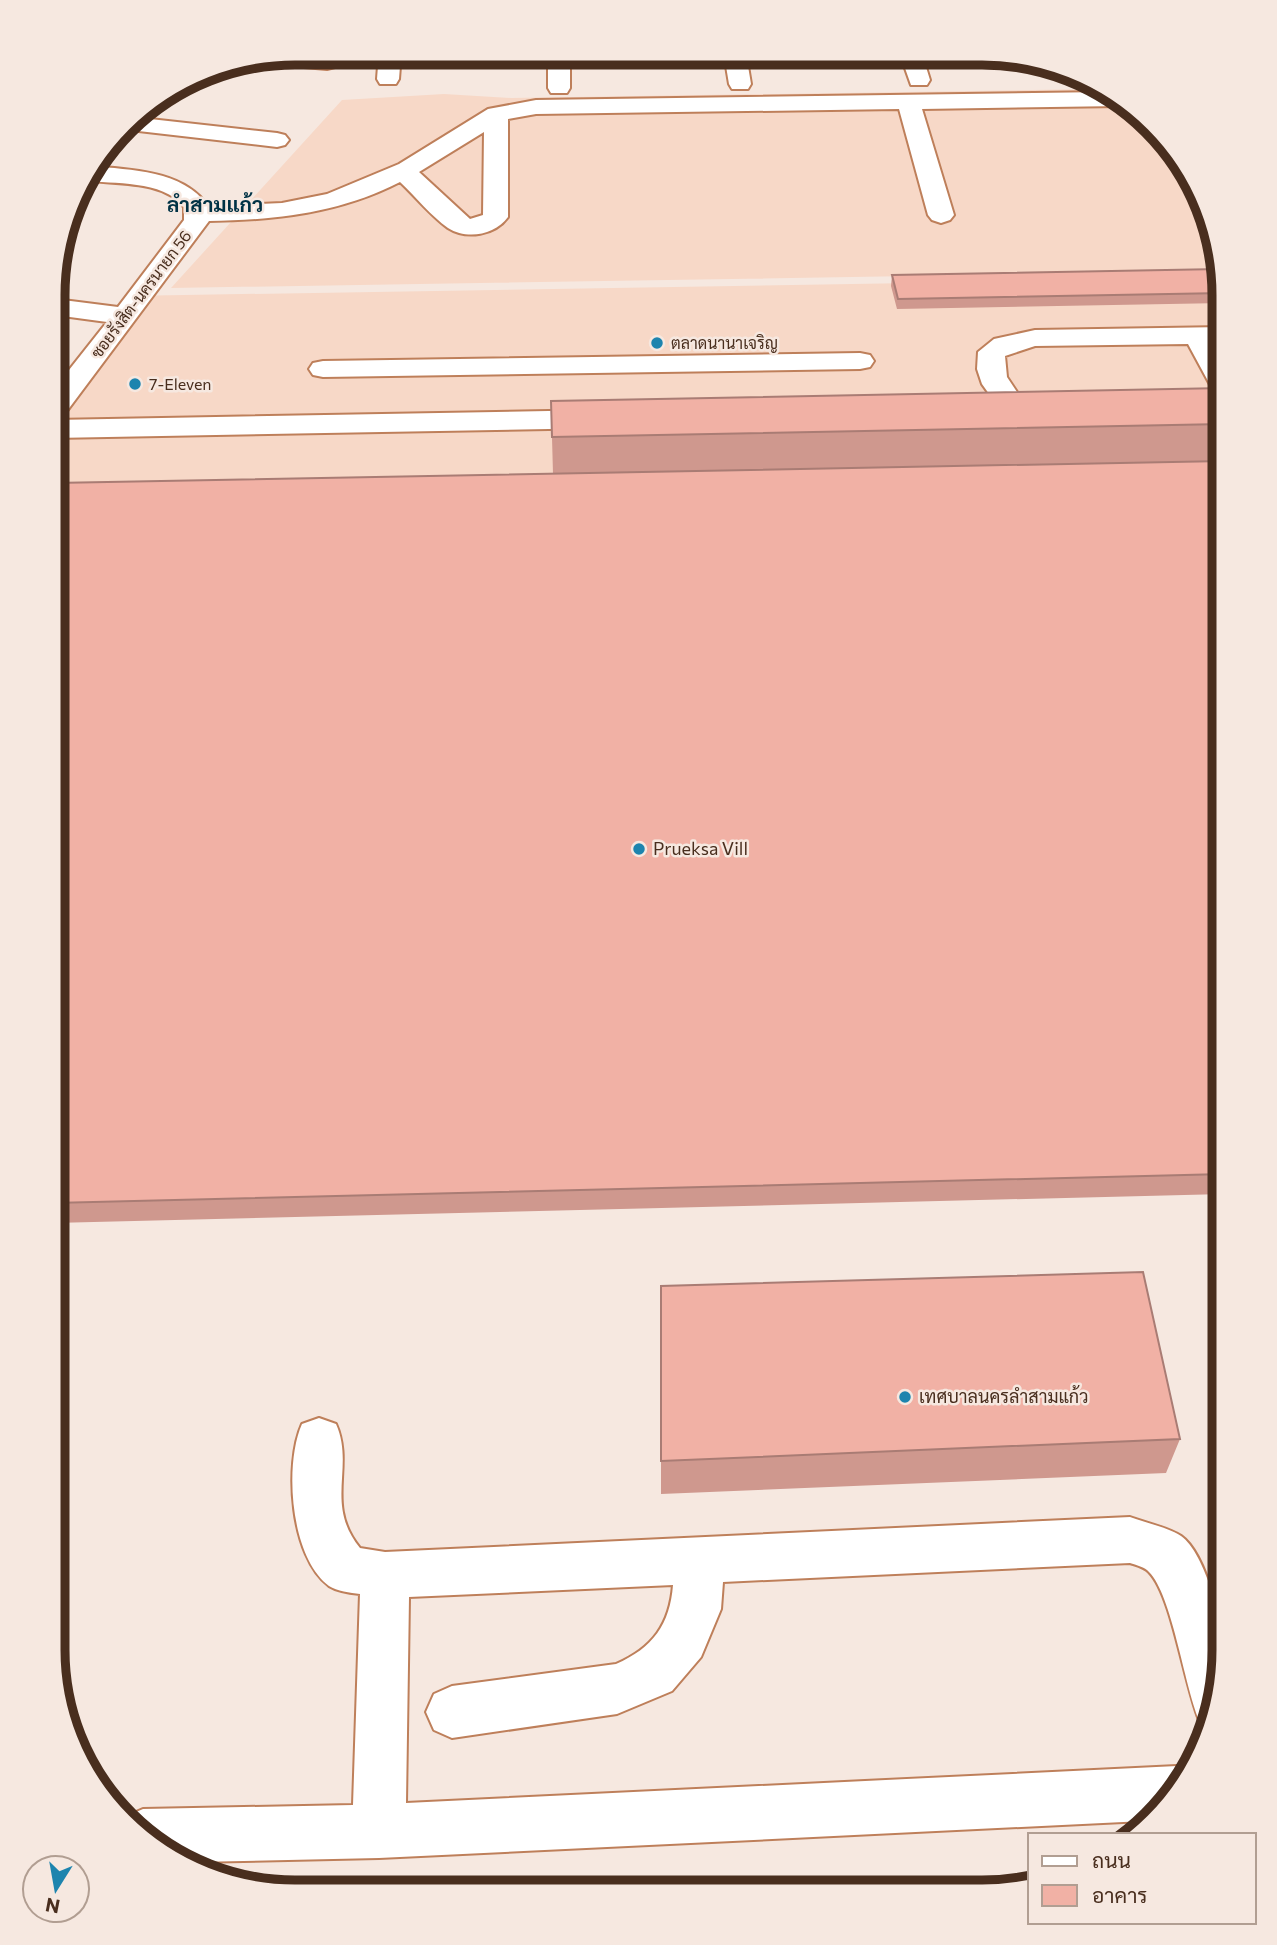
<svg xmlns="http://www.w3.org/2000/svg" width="1277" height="1945" font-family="Commissioner,Sarabun,sans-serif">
<rect width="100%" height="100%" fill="#f6e8e0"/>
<path fill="#f7d8c7" d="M1098 89 1130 103 1206 201 1220 271 171 288 342 100 444 94 511 98Z
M1221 278 1224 294V471L54 493V389L126 296Z"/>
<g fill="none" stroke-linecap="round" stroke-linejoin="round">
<defs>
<path id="minor" d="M294 53 335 57 338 62 335 67 327 69 269 64 259 58Z
M379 53H401L399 79 396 84H380L377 79Z
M548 53H570V88L567 93H551L548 88Z
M724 54H746L751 84 748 89H732L729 84Z
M900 54H922L930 80 927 85H911Z
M1105 92 1130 103 1121 106 922 109 954 215 950 220 941 223 932 220 928 215 899 109 536 114 508 119V217C495 235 467 240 448 228 431 216 416 197 400 182 340 213 276 220 209 221L64 415 54 417V389L107 322 55 315V299L118 307 184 220V207C162 179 114 185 83 180L91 166C131 170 183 170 208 206L282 203 327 194 399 164 488 109 536 100ZM484 132 483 215 470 219 419 172Z
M132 117 277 133 285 135 289 140 285 145 277 147 121 129Z
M1224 327V343H1215L1224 361V394L1214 392 1188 344 1035 346 1005 356 1007 377 1031 413 1027 419 1017 422 1007 419 982 384 977 369 978 352 994 339 1035 330Z
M860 353 870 355 874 361 870 367 860 369 323 377 313 375 309 369 313 363 323 361Z
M603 410 613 413 617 419 613 425 603 428 54 438V420Z
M319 1418 336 1424C355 1467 324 1504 360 1548L385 1552 1130 1517C1146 1523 1167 1527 1181 1536 1207 1554 1227 1637 1224 1667 1222 1686 1216 1706 1212 1726L1199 1720C1184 1684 1172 1595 1149 1572 1145 1567 1136 1565 1130 1563L723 1582 721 1609 701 1657 672 1691 617 1714 452 1738 434 1730 426 1712 434 1694 452 1686 616 1664C653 1648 670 1624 673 1585L409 1597 406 1803 1177 1766 1189 1771 1175 1798 1144 1821 379 1858 194 1862 147 1843 127 1816 143 1809 353 1805 360 1594C350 1593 337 1591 329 1586 290 1557 284 1464 302 1424Z"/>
</defs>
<use href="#minor" stroke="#be7f5a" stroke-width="4"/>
<use href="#minor" fill="#fff" fill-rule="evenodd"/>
</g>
<path fill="#cf988e" d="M1220 269 1224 294V303L897 309 891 286 892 275Z
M1224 388V1194L53 1223 54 483 553 474 551 401Z
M661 1286 1180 1439 1166 1473 661 1494Z"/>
<path fill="#f1b1a5" stroke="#a97c74" stroke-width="2" d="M1220 269 1224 293 898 299 892 275Z
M1224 388V424L552 437 551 401Z
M1224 461V1174L53 1203 54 483Z
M1143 1272 1180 1439 661 1461V1286Z"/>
<g fill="#1d84ae" stroke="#f6e8e0" stroke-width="2.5">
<circle cx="657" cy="343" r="7"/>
<circle cx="135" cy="384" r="7"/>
<circle cx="639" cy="849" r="7"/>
<circle cx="905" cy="1397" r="7"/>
</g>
<g text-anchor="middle" stroke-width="5" stroke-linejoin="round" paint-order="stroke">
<g font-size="16" fill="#492e1e" stroke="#f6e8e0">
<text transform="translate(141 294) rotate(-53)" y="6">ซอยรังสิต-นครนายก 56</text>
</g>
<g font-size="16" fill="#492e1e" stroke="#f6e8e0" text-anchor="start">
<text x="671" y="349">ตลาดนานาเจริญ</text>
<text x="149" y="390">7-Eleven</text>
</g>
<g font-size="18" fill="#492e1e" stroke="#f6e8e0" text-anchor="start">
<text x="653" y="855">Prueksa Vill</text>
<text x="919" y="1403">เทศบาลนครลำสามแก้ว</text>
</g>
<g font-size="21" font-weight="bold" fill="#003245" stroke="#f6e8e0">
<text x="215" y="212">ลำสามแก้ว</text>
</g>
</g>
<path d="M0 0H1277V1945H0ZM295 65H982A230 230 0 0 1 1212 295V1650A230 230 0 0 1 982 1880H295A230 230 0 0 1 65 1650V295A230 230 0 0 1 295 65Z" fill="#f6e8e0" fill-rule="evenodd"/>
<path fill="none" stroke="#492e1e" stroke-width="9" d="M295 65H982A230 230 0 0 1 1212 295V1650A230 230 0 0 1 982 1880H295A230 230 0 0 1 65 1650V295A230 230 0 0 1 295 65Z"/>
<rect x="1028" y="1833" width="228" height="91" fill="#f6e8e0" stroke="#b19e92" stroke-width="2"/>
<rect x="1042" y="1856" width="35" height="10" fill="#ffffff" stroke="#b19e92" stroke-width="2"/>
<text x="1092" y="1868" font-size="21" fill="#492e1e">ถนน</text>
<rect x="1042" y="1885" width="35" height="21" fill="#f1b1a5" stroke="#b19e92" stroke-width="2"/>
<text x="1092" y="1903" font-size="21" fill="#492e1e">อาคาร</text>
<g transform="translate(56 1889) rotate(191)"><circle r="33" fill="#f6e8e0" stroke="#b19e92" stroke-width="2"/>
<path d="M0-5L12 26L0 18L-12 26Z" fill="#1d84ae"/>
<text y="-10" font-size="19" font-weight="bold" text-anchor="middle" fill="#492e1e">N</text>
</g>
</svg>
